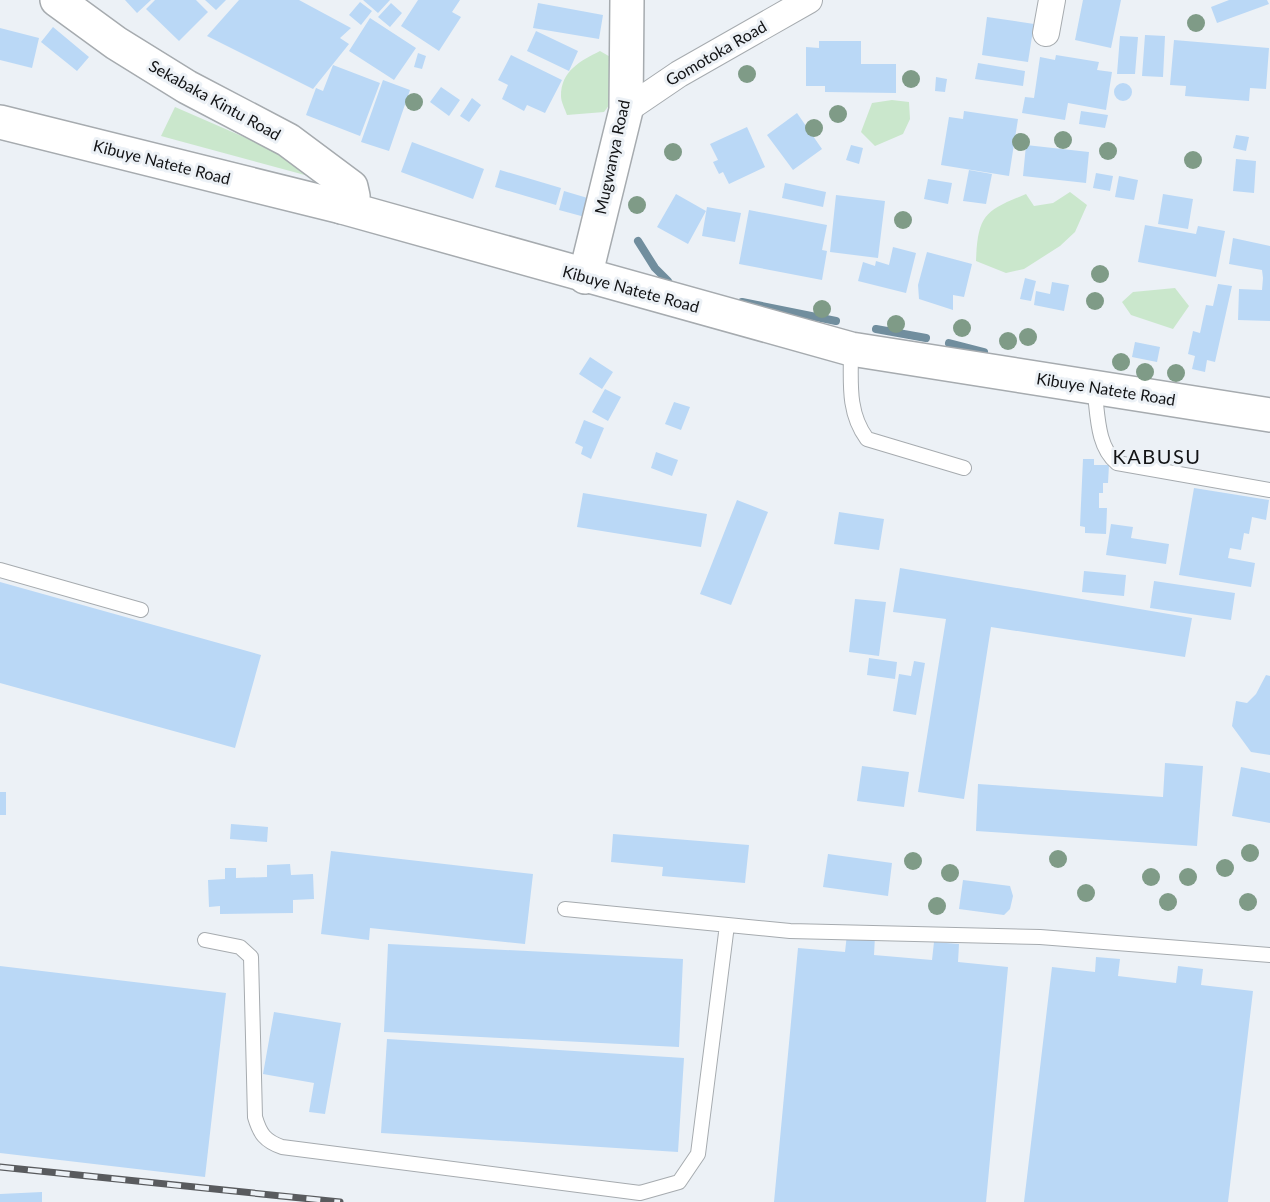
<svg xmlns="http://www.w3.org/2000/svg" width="1270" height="1202" font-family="Lato,sans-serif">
<rect width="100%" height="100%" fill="#ecf1f6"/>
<path fill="#cae7cc" d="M600 51 619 62 620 91 604 112 567 115C565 109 561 102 561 96 561 71 580 61 600 51Z
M892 100 909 102 910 119 903 134 875 146 861 132 872 103Z
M175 107 304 163 316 178 161 136Z
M1070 192 1087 205 1075 232 1060 246 1024 269 1006 273 976 261C978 214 985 211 1026 194L1034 206 1053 203Z
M1175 288 1189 306 1173 329 1131 315 1122 302 1133 292Z"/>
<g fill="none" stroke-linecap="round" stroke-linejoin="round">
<path stroke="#718e9e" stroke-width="8" d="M638 241 655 268 668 281
M742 302 836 321
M876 329 926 338
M949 343 984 352"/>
</g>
<path fill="#bad8f6" d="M125 0H151L137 13Z
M155 0H196L208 12 179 41 146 9Z
M205 0H226L216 10Z
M239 0H299L351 28 340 38 349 44 313 89 207 36Z
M363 0H390L378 13Z
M418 0H460L452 12 461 17 439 51 401 26Z
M1083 0H1121L1111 48 1075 40Z
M1229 0H1267L1269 4 1217 23 1211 7Z
M360 2 372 11 361 25 349 15Z
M391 3 402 13 390 27 378 17Z
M538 3 603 15 599 39 533 28Z
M987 17 1034 24 1028 62 982 55Z
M370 18 416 48 394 80 349 51Z
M53 27 89 57 77 71 41 42Z
M0 28 39 38 32 68 0 60Z
M536 31 578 51 569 71 527 51Z
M1145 35 1165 36 1163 77 1142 76Z
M1120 36 1138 37 1135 74H1117Z
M1174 40 1269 48 1266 89 1250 88 1249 101 1185 96 1186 86 1170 85Z
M819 41H861V64H896V93L825 92V86H806V47L819 48Z
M418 53 426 56 422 69 414 67Z
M511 55 562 80 545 113 527 105 524 111 502 99 508 85 498 80Z
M1056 55 1099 62 1097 70 1112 72 1106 110 1068 103 1065 120 1022 113 1025 97 1034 98 1040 57 1055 60Z
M978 63 1025 71 1023 86 975 79Z
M333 65 380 83 360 136 306 115 316 88 323 91Z
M936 77 947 79 945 92 935 91Z
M383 80 410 90 389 151 361 142Z
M1114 92a9 9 0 1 1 18 0a9 9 0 1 1-18 0Z
M441 87 460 100 449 116 430 102Z
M472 98 481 105 469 122 460 116Z
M964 111 1018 119 1009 176 941 165 949 117 963 119Z
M1081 111 1108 115 1105 128 1079 124Z
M797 113 822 149 793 170 767 135Z
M747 127 765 167 729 184 723 172 719 174 713 162 718 160 710 144Z
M1236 135 1249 137 1246 151 1233 148Z
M412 142 484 169 473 199 401 172Z
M851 145 863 148 859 164 846 160Z
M1026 145 1089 152 1086 183 1023 176Z
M1236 159 1256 161 1254 193 1233 191Z
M500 170 561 188 556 205 495 187Z
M969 170 992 174 986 204 963 201Z
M1096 173 1113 176 1110 191 1093 188Z
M1119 176 1138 180 1134 200 1115 197Z
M928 179 952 183 948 204 924 199Z
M785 183 826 192 823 207 782 198Z
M564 191 601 202 596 220 559 210Z
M676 194 706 211 688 244 657 227Z
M1163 194 1193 199 1188 229 1158 224Z
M836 195 885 201 878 258 830 252Z
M707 207 741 213 735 242 702 236Z
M749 210 827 225 822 250 827 251 822 280 739 264Z
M1145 225 1196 234 1198 226 1225 231 1216 277 1138 262Z
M1233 238 1270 246V321L1238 320 1239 289 1262 290 1263 278 1262 270 1229 264Z
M893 247 916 253 906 293 858 281 863 262 875 266 876 261 889 265Z
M927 252 972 264 964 297 953 295V310L919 299 918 285Z
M1025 278 1036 281 1031 301 1020 299Z
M1052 282 1069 285 1064 311 1034 305 1036 291 1050 294Z
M1218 284 1232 286 1215 362 1207 360 1205 372 1192 369 1195 356 1188 354 1193 331 1200 333 1206 305 1213 306Z
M1135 342 1160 347 1157 362 1132 357Z
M590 357 613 372 602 389 579 374Z
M605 389 621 397 608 421 592 412Z
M674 402 690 407 681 430 665 424Z
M584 420 604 428 591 459 581 454 583 447 575 443Z
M656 452 678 460 672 476 651 468Z
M1083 459H1094V465H1109L1108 483H1103V493H1099V508H1107L1106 534 1085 533V527L1080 526Z
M1194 488 1269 500 1266 520 1252 517 1249 534 1244 533 1241 550 1230 548 1228 558 1255 563 1251 587 1179 575Z
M583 493 707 514 701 547 577 527Z
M737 500 768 512 731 605 700 594Z
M839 512 884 519 879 550 834 544Z
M1111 524 1133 527 1131 538 1169 544 1166 564 1106 555Z
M900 568 1192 618 1185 657 991 627 964 799 918 792 946 619 893 612Z
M1084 571 1126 575 1124 596 1082 592Z
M1154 581 1235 593 1231 620 1150 608Z
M0 582 261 655 235 748 0 683Z
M855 599 886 602 879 656 849 652Z
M869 658 897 662 895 679 867 675Z
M914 661 925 663 916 715 893 711 899 674 911 676Z
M1266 675 1270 676V755L1251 752 1232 726 1236 701 1247 703 1256 694Z
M1165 763 1203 766 1197 846 976 831 978 784 1163 797Z
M862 766 909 772 904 807 857 801Z
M1241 767 1270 773V823L1232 816Z
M0 792H6V815H0Z
M231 824 268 827 267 842 230 839Z
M613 834 749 845 745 883 662 876 663 867 611 862Z
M331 851 533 874 525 944 370 928 369 940 321 934Z
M828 854 892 863 888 896 823 887Z
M290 864 291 875 313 874 314 899 293 900V913L220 914V906L209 907 208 880 225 879V868H236V878L267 877V865Z
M963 880 1010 886 1013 896 1010 909 1004 915 959 909Z
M847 934 875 936 874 955 932 960 934 942 959 944 958 962 1008 967 986 1202H774L798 948 845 952Z
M388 944 683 959 679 1047 384 1032Z
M1096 957 1120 959 1118 976 1176 983 1178 966 1203 969 1201 985 1253 991 1228 1202H1024L1052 967 1095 972Z
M0 966 226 993 205 1177 0 1153Z
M274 1012 341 1023 325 1114 309 1112 314 1083 263 1074Z
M387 1039 684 1058 678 1152 381 1133Z
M42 1192V1202H0V1194Z"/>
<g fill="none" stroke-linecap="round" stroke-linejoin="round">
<defs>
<path id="lane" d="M851 349C851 381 847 412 867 439L964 468
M1094 387C1098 412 1096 446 1117 463L1270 490
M0 570 141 610
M565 909 790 931 1040 937 1270 955
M205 940 240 947 251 957 255 1117C260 1134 265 1141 282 1147L640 1193 679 1182 698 1154 727 925"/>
<path id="street" d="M1046 33 1052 0
M626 110 679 74 809 0"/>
<path id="secondary" d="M57 0 116 43 187 87 288 140 351 187 353 196 342 207
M585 277 626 110 627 0"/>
<path id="primary" d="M0 122 342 207 851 349 1270 415"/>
</defs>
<use href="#lane" stroke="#a6abaf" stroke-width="16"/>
<use href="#street" stroke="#a6abaf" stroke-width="28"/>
<use href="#secondary" stroke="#a6abaf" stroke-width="36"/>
<use href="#primary" stroke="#a6abaf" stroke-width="36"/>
<use href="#lane" stroke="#fff" stroke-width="14"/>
<use href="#street" stroke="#fff" stroke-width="26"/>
<use href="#secondary" stroke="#fff" stroke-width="33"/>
<use href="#primary" stroke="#fff" stroke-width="33"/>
<defs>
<path id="rail" d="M0 1167 340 1202"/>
</defs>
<use href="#rail" stroke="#595b5e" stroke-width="7"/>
<use href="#rail" stroke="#ecf1f6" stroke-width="4.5" stroke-dasharray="14" stroke-linecap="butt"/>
</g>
<g fill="#7f9b87">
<circle cx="1196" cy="23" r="9"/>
<circle cx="747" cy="74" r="9"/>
<circle cx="911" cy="79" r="9"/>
<circle cx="414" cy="102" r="9"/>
<circle cx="838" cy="114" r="9"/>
<circle cx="814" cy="128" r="9"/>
<circle cx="1063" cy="140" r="9"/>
<circle cx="1021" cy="142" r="9"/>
<circle cx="1108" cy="151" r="9"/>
<circle cx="673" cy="152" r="9"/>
<circle cx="1193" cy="160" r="9"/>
<circle cx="637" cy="205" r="9"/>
<circle cx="903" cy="220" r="9"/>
<circle cx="1100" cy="274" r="9"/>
<circle cx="1095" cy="301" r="9"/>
<circle cx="822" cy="309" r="9"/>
<circle cx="896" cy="324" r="9"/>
<circle cx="962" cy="328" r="9"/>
<circle cx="1028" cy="337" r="9"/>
<circle cx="1008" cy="341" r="9"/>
<circle cx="1121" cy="362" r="9"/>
<circle cx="1145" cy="372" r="9"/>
<circle cx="1176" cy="373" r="9"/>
<circle cx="1250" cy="853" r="9"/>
<circle cx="1058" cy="859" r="9"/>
<circle cx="913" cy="861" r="9"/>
<circle cx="1225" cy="868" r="9"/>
<circle cx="950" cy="873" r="9"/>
<circle cx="1151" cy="877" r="9"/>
<circle cx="1188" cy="877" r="9"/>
<circle cx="1086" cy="893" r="9"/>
<circle cx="1168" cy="902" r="9"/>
<circle cx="1248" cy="902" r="9"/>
<circle cx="937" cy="906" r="9"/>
</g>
<g text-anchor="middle" stroke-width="6" stroke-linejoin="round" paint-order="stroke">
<g font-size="16" fill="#121315" stroke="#ecf1f6">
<text transform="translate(716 53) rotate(-30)" y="6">Gomotoka Road</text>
<text transform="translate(215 100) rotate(29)" y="6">Sekabaka Kintu Road</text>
<text transform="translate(612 157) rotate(-78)" y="6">Mugwanya Road</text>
<text transform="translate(162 162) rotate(14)" y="6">Kibuye Natete Road</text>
<text transform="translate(631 289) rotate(15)" y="6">Kibuye Natete Road</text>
<text transform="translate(1106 389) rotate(9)" y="6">Kibuye Natete Road</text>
</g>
<g font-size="20" letter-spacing="1.5" fill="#121315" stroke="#ecf1f6">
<text x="1157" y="464">KABUSU</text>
</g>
</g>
</svg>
